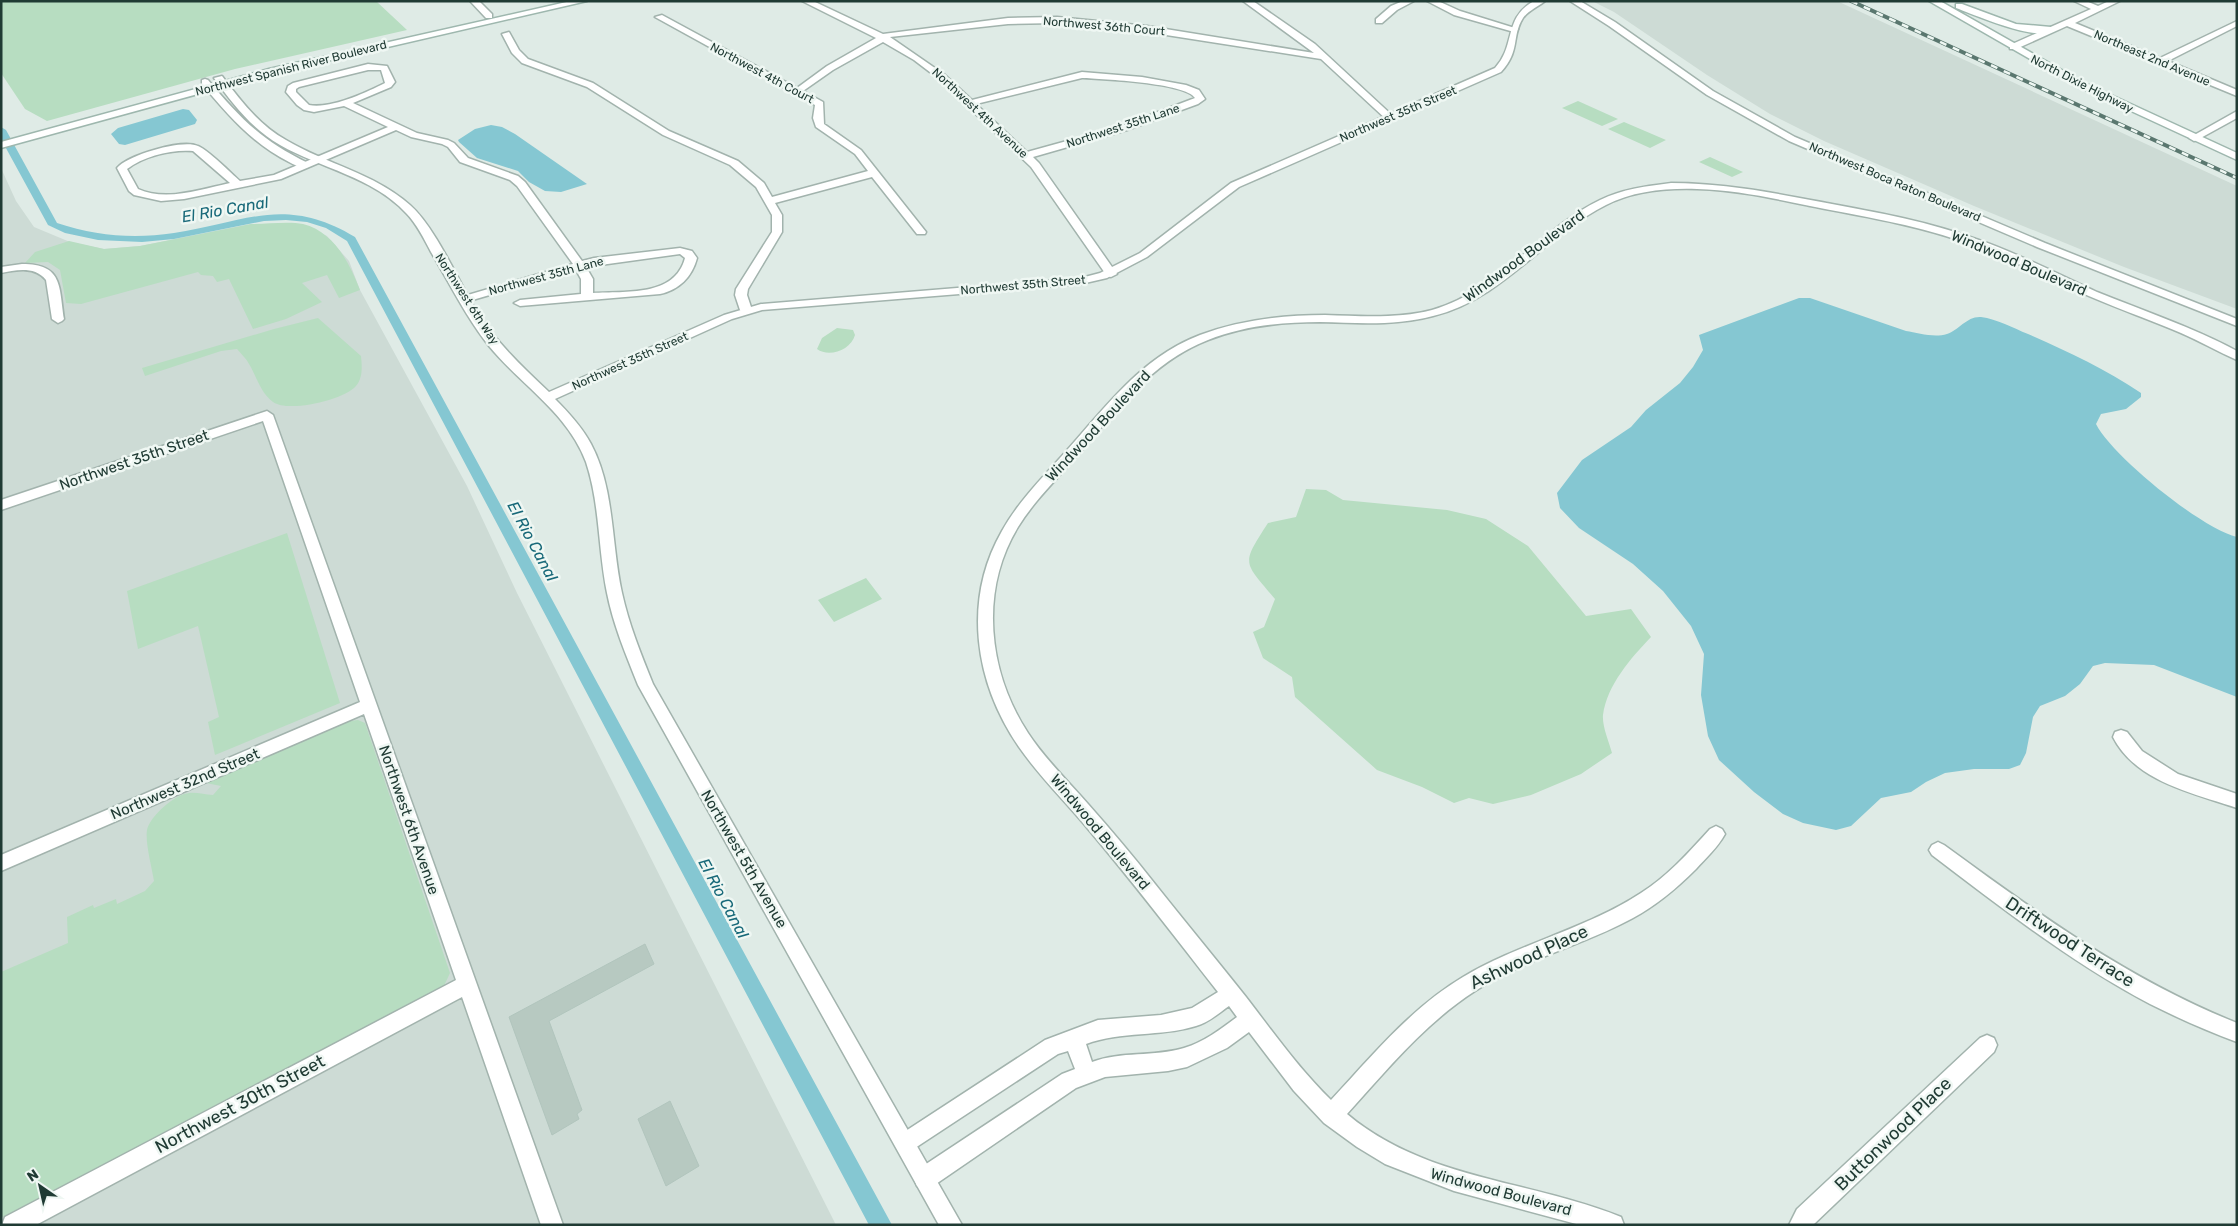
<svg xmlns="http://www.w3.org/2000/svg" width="2238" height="1226" font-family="Rubik,sans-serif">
<rect width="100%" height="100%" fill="#dfebe6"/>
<path fill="#cddbd5" d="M1592 1H1837L2237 186V309L2124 267 1974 206 1824 141 1770 114 1707 75 1614 12Z
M1 168 16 201 34 227 70 242 104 249 140 246 251 224H302L327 236 349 261 360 290 467 486 517 593 836 1225H1Z"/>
<path fill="#b7ddc1" d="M1 1H376L407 30 235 69 47 121 25 109 1 73Z
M1578 101 1618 119 1602 126 1562 108Z
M1624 122 1666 140 1650 148 1608 129Z
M1710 157 1743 172 1732 177 1699 162Z
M251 224C266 224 289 221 303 224 334 232 349 262 360 290L339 298 327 275 302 283 322 302 286 319 253 329 229 279 217 282 213 276 201 275 198 272 81 304 66 303 60 270 48 262 25 263 35 252 69 241 104 249 140 246Z
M318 318 361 356C362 366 363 378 356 386 344 400 288 413 273 402 260 392 257 377 249 364 246 358 241 354 237 349L221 351 145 376 142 368 274 329Z
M837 328 853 330 855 335C851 350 829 358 817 349L822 338Z
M1306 489 1326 490 1343 500 1447 510 1486 519 1528 546 1586 616 1631 609 1651 637C1631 658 1607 685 1603 715 1602 726 1609 742 1612 753L1581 774 1531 795 1493 804 1469 798 1454 803 1422 787 1377 770 1295 697 1292 677 1263 658 1253 632 1264 627 1275 599C1244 561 1240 566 1268 523L1296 517Z
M287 533 340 703 215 755 208 722 219 717 198 626 138 649 127 591Z
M866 578 882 599 834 622 818 600Z
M358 720 365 723 450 973 443 988 1 1218V972L68 943 67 917 93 905 94 908 116 899 117 904 145 891 154 881C152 868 145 843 147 830 150 816 175 794 189 793 197 792 205 795 213 795L221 786 206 783 350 721Z"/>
<path fill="#85c7d2" d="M183 109 189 110 197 120 195 124 125 145 119 144 111 134 118 128Z
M491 125 502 127 515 134 587 184 561 192 545 191 529 182 518 171 477 158 459 142 458 140 475 129Z
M1799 298H1810L1906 331C1918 333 1934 338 1947 334 1959 330 1967 316 1981 317 1997 319 2013 328 2028 334 2067 351 2105 369 2141 393V397L2126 409 2101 414 2096 424C2112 456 2202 529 2237 537V697L2154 665 2105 663 2093 666 2080 684 2065 696 2040 706 2033 717 2026 753 2020 765 2009 769H1974L1945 773 1926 782 1911 792 1881 798 1851 826 1836 830 1803 823 1783 814 1754 792 1719 760 1708 736 1701 695 1704 654 1691 626 1663 591 1633 564 1579 528 1560 508 1557 493 1582 460 1631 427 1646 410 1680 383 1693 367 1703 350 1699 335Z"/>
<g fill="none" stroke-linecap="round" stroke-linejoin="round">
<path fill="#85c7d2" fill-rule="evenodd" d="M1 127 6 130 57 223C96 236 134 239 174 233 246 222 285 195 355 237L892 1225H869L347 241 326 228 307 222 286 220 264 221 174 239 142 242 98 240 65 233 48 225 1 139Z"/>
</g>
<path fill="#b7c9c1" stroke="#b1c5bd" d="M645 944 654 964 549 1021 582 1110 577 1114 579 1119 552 1135 509 1017Z
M670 1101 699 1166 666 1186 638 1119Z"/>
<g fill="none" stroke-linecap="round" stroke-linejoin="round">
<defs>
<path id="minor" d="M470 1H479L492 14V18H486Z
M802 1H813L883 34 1008 18 1057 17 1147 26 1314 53 1243 1H1253L1315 44 1395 118 1390 121 1387 120 1321 59 1147 32 1057 23 1008 24 890 37 945 75 972 100 1082 72 1142 77 1186 85 1199 90 1205 99 1198 104 1127 130 1033 157 1039 163 1117 274 1111 277 1107 276 1031 167 939 79 914 60 883 42 833 70 803 91 823 102 824 124 861 150 926 232 925 234H917L872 177 775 203 782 215V232L748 289 747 295 752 310 746 313 740 310 735 295 736 289 772 232V215L756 187 730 165 663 135 587 87 522 63 512 53 502 34 509 32 519 50 528 59 593 83 669 131 738 161 764 183 772 197 868 171 855 154 816 127 813 118 815 105 655 17 662 15 797 88 827 66 876 38ZM1082 78C1102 79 1186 83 1195 98L1121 126 1027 152 976 104Z
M1403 1H1414L1397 10 1382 23H1376V19L1391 6Z
M1427 1H1438L1460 11 1518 29 1514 32 1454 15Z
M2074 1H2086L2098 6 2109 1H2120L2075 23 2160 58 2237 21V26L2168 61 2237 90V96L2067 26 2016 49H2010V45L2091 9Z
M368 64 387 66 395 82 391 87 353 103 417 133 448 140 454 143 468 158 518 176 525 182 582 261 594 258 680 248 692 251 697 258C692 277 679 290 660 294L520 306 514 303 520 300 581 294V279L576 270 469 301H461L459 299 461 297 573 264 517 186 510 180 460 162 448 147 442 144 411 137 396 130 281 179 184 199 161 201 134 195 129 191 117 168C128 155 182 139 198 146 208 150 231 173 240 181L274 175 388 127 344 106 314 112 304 110 297 105 286 92 288 86 293 83ZM368 70H381L385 83C365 93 331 109 309 105L296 92V89L299 87ZM193 151 230 183C202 189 166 202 138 189L127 169C144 156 173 149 193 151ZM680 254 685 258C675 297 625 291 593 293V279L586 267Z
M2237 111V118L2197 140 2194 141 2189 138Z
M1671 183C1726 183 1779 194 1832 204 1881 213 1929 222 1976 239 2018 253 2057 274 2097 292 2144 311 2192 327 2237 351V360C2218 352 2200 341 2181 333 2146 318 2110 306 2075 290 2037 273 2000 254 1961 241 1912 224 1860 216 1810 206 1772 198 1735 190 1697 189 1667 188 1633 191 1606 205 1544 236 1503 299 1433 316 1396 326 1358 323 1320 322 1282 322 1243 326 1208 340 1151 362 1116 411 1077 456 1057 479 1034 501 1018 527 979 591 988 672 1028 733 1045 759 1068 781 1088 804 1111 830 1133 856 1155 884 1185 922 1216 959 1246 997 1273 1032 1299 1069 1331 1100 1372 1056 1411 1008 1463 977 1520 943 1586 929 1641 893 1668 876 1689 852 1710 829L1716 826 1722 829 1725 834C1718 847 1706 858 1696 869 1677 888 1657 905 1633 918 1582 946 1524 959 1475 991 1424 1024 1387 1070 1347 1114 1425 1180 1530 1180 1621 1217L1624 1225H1580L1454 1191 1385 1164 1357 1147 1324 1123 1294 1091 1249 1032 1227 1048 1187 1067 1168 1071 1105 1077 1076 1088 933 1186 925 1189 917 1186 914 1178 917 1170 1062 1074 1075 1069 1068 1051 1058 1054 912 1150 905 1153 898 1150 895 1143 898 1136 1045 1040 1098 1020 1161 1015 1192 1008 1218 992C1175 937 1133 882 1088 829 1065 801 1039 776 1019 747 975 683 962 601 1002 531 1017 504 1039 481 1060 458 1102 412 1139 358 1200 335 1240 320 1283 315 1325 315 1360 316 1398 319 1432 310 1498 291 1540 229 1600 200 1622 189 1647 186 1671 183ZM1229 1006 1237 1017C1221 1029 1204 1042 1184 1048 1154 1057 1121 1051 1092 1062L1086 1044C1121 1031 1161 1037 1196 1026 1208 1023 1219 1013 1229 1006Z
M22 264C63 264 59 286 64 319L62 321 58 323 52 319 46 280C35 266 16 270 1 273V267Z
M267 411 273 415 563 1225H541L462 997 36 1225H2L5 1217 456 980 364 714 1 871V855L360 702 263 421 1 510V500Z
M2121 730 2127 732 2142 751 2178 774 2237 794V808C2193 793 2136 782 2113 737L2115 732Z
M1938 842 1944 845C2037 913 2129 980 2237 1023V1042C2207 1031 2178 1018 2150 1004 2072 963 2002 908 1932 855L1929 850 1932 845Z
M1987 1035 1994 1038 1997 1045 1994 1052 1813 1225H1789L1797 1209 1980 1038Z"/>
<path id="tertiary" d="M1534 1H1545C1538 7 1529 10 1523 18 1511 37 1521 50 1501 72L1239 187 1147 257 1107 278 1081 284 762 310 732 319 555 399C569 413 582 427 591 444 615 489 611 544 622 593 629 625 641 654 653 684L962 1225H939L638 685C626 655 613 624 607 593 598 549 600 504 586 462 568 413 520 384 489 346 466 317 450 284 431 252 424 239 417 224 406 213 373 177 320 168 280 145 252 129 232 103 214 78L222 76C240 100 259 125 286 140 326 164 374 173 410 205 435 227 458 280 476 310 496 342 522 367 549 392L724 315 761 304 1081 278 1100 273 1140 253 1231 183 1495 68C1516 46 1503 18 1534 1Z
M1570 1H1580L1615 22 1713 91 1795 137 2045 243 2237 319V326L2037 247 1789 141 1707 95 1609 26Z
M205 79 208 80C240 118 262 141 308 163V167C301 169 295 165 289 162 253 144 228 115 202 84V80Z"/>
<path id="secondary" d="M571 1H587L271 74 1 148V142L269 69Z
M1929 1H1940L2083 82 2237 153V160L2077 86Z
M1956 4H1962L2016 24 2051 27 2055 30C2038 43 1975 15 1956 8Z"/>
</defs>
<use href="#minor" stroke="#a2b3ad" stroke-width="3"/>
<use href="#tertiary" stroke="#a2b3ad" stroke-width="3"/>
<use href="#secondary" stroke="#9eb7ae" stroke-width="3"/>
<use href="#minor" fill="#fff" fill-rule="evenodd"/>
<use href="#tertiary" fill="#fff" fill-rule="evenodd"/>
<use href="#secondary" fill="#fff" fill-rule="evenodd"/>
<defs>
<path id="rail" d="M1851 1 2237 178"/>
</defs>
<use href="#rail" stroke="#5a776f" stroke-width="4"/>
<use href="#rail" stroke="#eff7f3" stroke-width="2.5" stroke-dasharray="7" stroke-linecap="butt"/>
</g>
<g text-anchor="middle" stroke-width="5" stroke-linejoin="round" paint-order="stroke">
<g font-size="12" fill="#203b34" stroke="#eff7f3">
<text transform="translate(1104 26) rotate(5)" y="4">Northwest 36th Court</text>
<text transform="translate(2152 58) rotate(23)" y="4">Northeast 2nd Avenue</text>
<text transform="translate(291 68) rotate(-14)" y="4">Northwest Spanish River Boulevard</text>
<text transform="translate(762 73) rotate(28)" y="4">Northwest 4th Court</text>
<text transform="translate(2082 84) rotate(27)" y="4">North Dixie Highway</text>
<text transform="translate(980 113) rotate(43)" y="4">Northwest 4th Avenue</text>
<text transform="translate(1398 114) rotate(-23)" y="4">Northwest 35th Street</text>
<text transform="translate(1123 126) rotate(-18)" y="4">Northwest 35th Lane</text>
<text transform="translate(1895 182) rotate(23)" y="4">Northwest Boca Raton Boulevard</text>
<text transform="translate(546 276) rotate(-15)" y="4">Northwest 35th Lane</text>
<text transform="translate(1023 285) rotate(-5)" y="4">Northwest 35th Street</text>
<text transform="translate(467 299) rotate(57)" y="4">Northwest 6th Way</text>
<text transform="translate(630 361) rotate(-24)" y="4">Northwest 35th Street</text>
</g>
<g font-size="15" fill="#203b34" stroke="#eff7f3">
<text transform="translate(1524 256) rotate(-36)" y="5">Windwood Boulevard</text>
<text transform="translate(2019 263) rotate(23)" y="5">Windwood Boulevard</text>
<text transform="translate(1098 426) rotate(-47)" y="5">Windwood Boulevard</text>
<text transform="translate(134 460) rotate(-19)" y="5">Northwest 35th Street</text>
<text transform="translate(185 784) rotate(-23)" y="5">Northwest 32nd Street</text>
<text transform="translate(409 820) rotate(71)" y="5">Northwest 6th Avenue</text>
<text transform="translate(1100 832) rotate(50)" y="5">Windwood Boulevard</text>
<text transform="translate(744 859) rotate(60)" y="5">Northwest 5th Avenue</text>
<text transform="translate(1501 1192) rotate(15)" y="5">Windwood Boulevard</text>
</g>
<g font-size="16" font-style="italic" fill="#186979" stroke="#eff7f3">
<text transform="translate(225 209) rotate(-10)" y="6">El Rio Canal</text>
<text transform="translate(533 541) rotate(62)" y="6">El Rio Canal</text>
<text transform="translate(724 898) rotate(62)" y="6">El Rio Canal</text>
</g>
<g font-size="18" fill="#203b34" stroke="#eff7f3">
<text transform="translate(2070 942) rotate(33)" y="6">Driftwood Terrace</text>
<text transform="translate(1529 957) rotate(-25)" y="6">Ashwood Place</text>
<text transform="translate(240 1104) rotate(-28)" y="6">Northwest 30th Street</text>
<text transform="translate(1893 1134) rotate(-44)" y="6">Buttonwood Place</text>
</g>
</g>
<rect width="2238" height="1226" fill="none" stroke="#203b34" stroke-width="5"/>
<g transform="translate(40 1186) rotate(326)" stroke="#eff7f3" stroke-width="4" paint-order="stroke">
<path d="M0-4L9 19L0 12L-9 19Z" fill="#203b34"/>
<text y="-8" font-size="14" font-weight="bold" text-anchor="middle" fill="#203b34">N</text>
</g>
</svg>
